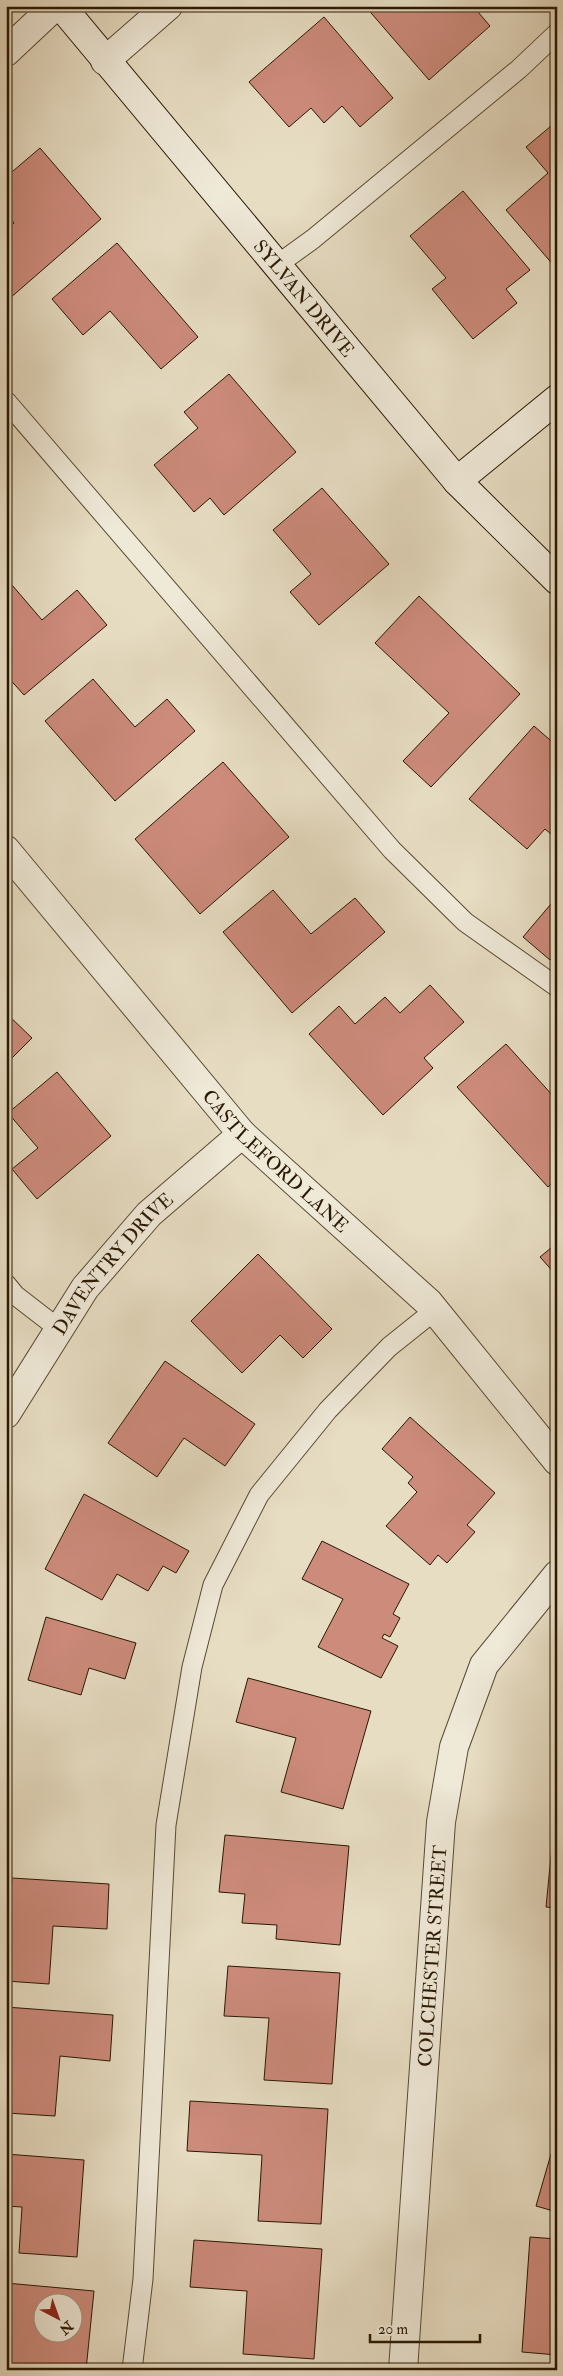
<svg xmlns="http://www.w3.org/2000/svg" width="563" height="2376" font-family="'IM FELL Double Pica',serif">
<rect width="100%" height="100%" fill="#e7ddc3"/>
<filter id="stains"><feTurbulence type="fractalNoise" baseFrequency=".004" numOctaves="4"/><feColorMatrix values="0 0 0 0 .2 0 0 0 0 .09 0 0 0 0 .02 0 0 0 .5 -.17"/></filter>
<radialGradient id="worn" r=".72"><stop offset=".6" stop-color="#630" stop-opacity="0"/><stop offset="1" stop-color="#630" stop-opacity=".3"/></radialGradient>
<path fill="#cd8b7c" stroke="#291802" fill-rule="evenodd" d="M365 6H473L490 26 429 80Z
M324 17 393 98 360 127 342 106 324 123 311 108 289 127 249 82Z
M557 121V266L555 267 506 210 548 173 526 147Z
M40 148 101 219 9 299 6 297V230L14 223 6 214V177Z
M463 191 530 270 506 289 517 303 473 339 432 289 446 278 410 236Z
M117 243 198 337 161 369 110 311 83 335 52 299Z
M229 374 296 452 224 515 210 498 194 512 154 465 198 428 184 412Z
M322 488 389 564 319 625 290 592 311 574 273 530Z
M6 578 42 620 77 590 107 625 24 695 6 675Z
M419 596 520 694 431 787 403 761 449 713 375 643Z
M93 679 135 727 167 699 195 731 115 801 45 721Z
M534 726 557 746V839L545 829 527 849 469 799Z
M223 762 289 837 200 914 135 839Z
M273 890 311 934 355 898 385 932 292 1013 223 932Z
M556 898 557 952 550 960 523 937Z
M430 985 464 1022 424 1058 433 1068 383 1115 309 1034 339 1006 355 1024 385 997 400 1013Z
M6 1013 32 1038 6 1064Z
M506 1044 555 1098 557 1097V1179L548 1187 457 1087Z
M57 1072 111 1136 37 1199 12 1169 38 1148 8 1113Z
M557 1243V1276L540 1257Z
M258 1254 332 1329 303 1358 280 1335 242 1373 191 1321Z
M165 1361 255 1424 225 1466 184 1438 157 1477 108 1443Z
M410 1417 495 1493 467 1525 475 1532 447 1563 438 1555 430 1565 386 1526 417 1492 408 1483 413 1477 382 1449Z
M84 1494 189 1551 176 1573 163 1566 148 1591 117 1574 102 1600 45 1569Z
M322 1541 409 1584 393 1614 400 1618 390 1637 384 1634 382 1638 398 1646 381 1678 318 1647 343 1599 302 1579Z
M46 1617 136 1643 125 1679 89 1668 81 1695 28 1680Z
M248 1678 371 1711 343 1809 281 1792 296 1738 236 1722Z
M554 1825 557 1826V1908L546 1907Z
M225 1835 349 1846 340 1945 276 1939 277 1925 242 1923 245 1894 219 1892Z
M12 1878 109 1884 107 1929 53 1926 49 1984 6 1981Z
M228 1966 340 1973 332 2084 264 2080 269 2018 224 2016Z
M6 2007 113 2015 110 2061 60 2056 55 2116 6 2113Z
M190 2101 328 2109 321 2224 258 2221 262 2155 187 2151Z
M557 2133V2212L536 2206Z
M6 2154 84 2160 77 2257 19 2253 22 2207 6 2206Z
M530 2237 557 2239V2355L522 2352Z
M194 2240 322 2249 314 2359 243 2354 247 2291 190 2287Z
M6 2283 94 2291 86 2370 27 2365V2370H6ZM42 2304H72V2334H42Z"/>
<g fill="none" stroke-linecap="round" stroke-linejoin="round">
<defs>
<path id="lane" d="M277 265 313 239 519 69 557 33
M6 401 392 850 465 922 557 987
M6 1284 15 1295 59 1329
M132 2370 143 2279 166 1825 192 1667 213 1585 259 1495 328 1410 389 1347 434 1311"/>
<g id="street">
<path d="M6 52 55 6"/>
<path d="M105 61 168 6"/>
<path id="s1" d="M6 850 242 1134 429 1303 557 1461"/>
<path id="s2" d="M6 1414 85 1288 149 1214 242 1134"/>
<path id="s3" d="M403 2370 441 1822 454 1747 484 1665 557 1575"/>
</g>
<g id="secondary">
<path id="s4" d="M61 6 457 481 557 580"/>
<path d="M457 481 557 399"/>
</g>
</defs>
<use href="#lane" stroke="#584932" stroke-width="21"/>
<use href="#street" stroke="#584932" stroke-width="30"/>
<use href="#secondary" stroke="#291802" stroke-width="30"/>
<use href="#lane" stroke="#efe9d8" stroke-width="19"/>
<use href="#street" stroke="#efe9d8" stroke-width="28"/>
<use href="#secondary" stroke="#efe9d8" stroke-width="28"/>
</g>
<g text-anchor="middle" stroke-width="4" stroke-linejoin="round" paint-order="stroke">
<g font-size="19" fill="#291802" stroke="#efe9d8">
<text dy="7" stroke="none"><textPath href="#s4" startOffset="380">SYLVAN DRIVE</textPath></text>
<text dy="7" stroke="none"><textPath href="#s1" startOffset="412">CASTLEFORD LANE</textPath></text>
<text dy="7" stroke="none"><textPath href="#s2" startOffset="185">DAVENTRY DRIVE</textPath></text>
<text dy="7" stroke="none"><textPath href="#s3" startOffset="415">COLCHESTER STREET</textPath></text>
</g>
</g>
<rect width="563" height="2376" fill="none" stroke="#e7ddc3" stroke-width="25"/>
<rect x="8" y="8" width="548" height="2361" fill="none" stroke="#291802" stroke-width="2.5"/>
<rect x="12" y="12" width="538" height="2351" fill="none" stroke="#291802"/>
<g transform="translate(58 2318) rotate(139)"><circle r="24" fill="#efe9d8" stroke="#a09582"/>
<path d="M0-4L9 19L0 12L-9 19Z" fill="#8f2418"/>
<text y="-8" font-size="14" font-weight="bold" text-anchor="middle" fill="#291802">N</text>
</g>
<path d="M370 2334v8h110v-8" fill="none" stroke="#291802" stroke-width="2.5"/>
<text x="378" y="2334" font-size="15" fill="#291802" stroke="#efe9d8" stroke-width="4" paint-order="stroke">20 m</text>
<rect width="100%" height="100%" filter="url(#stains)"/>
<rect width="100%" height="100%" fill="url(#worn)"/>
</svg>
